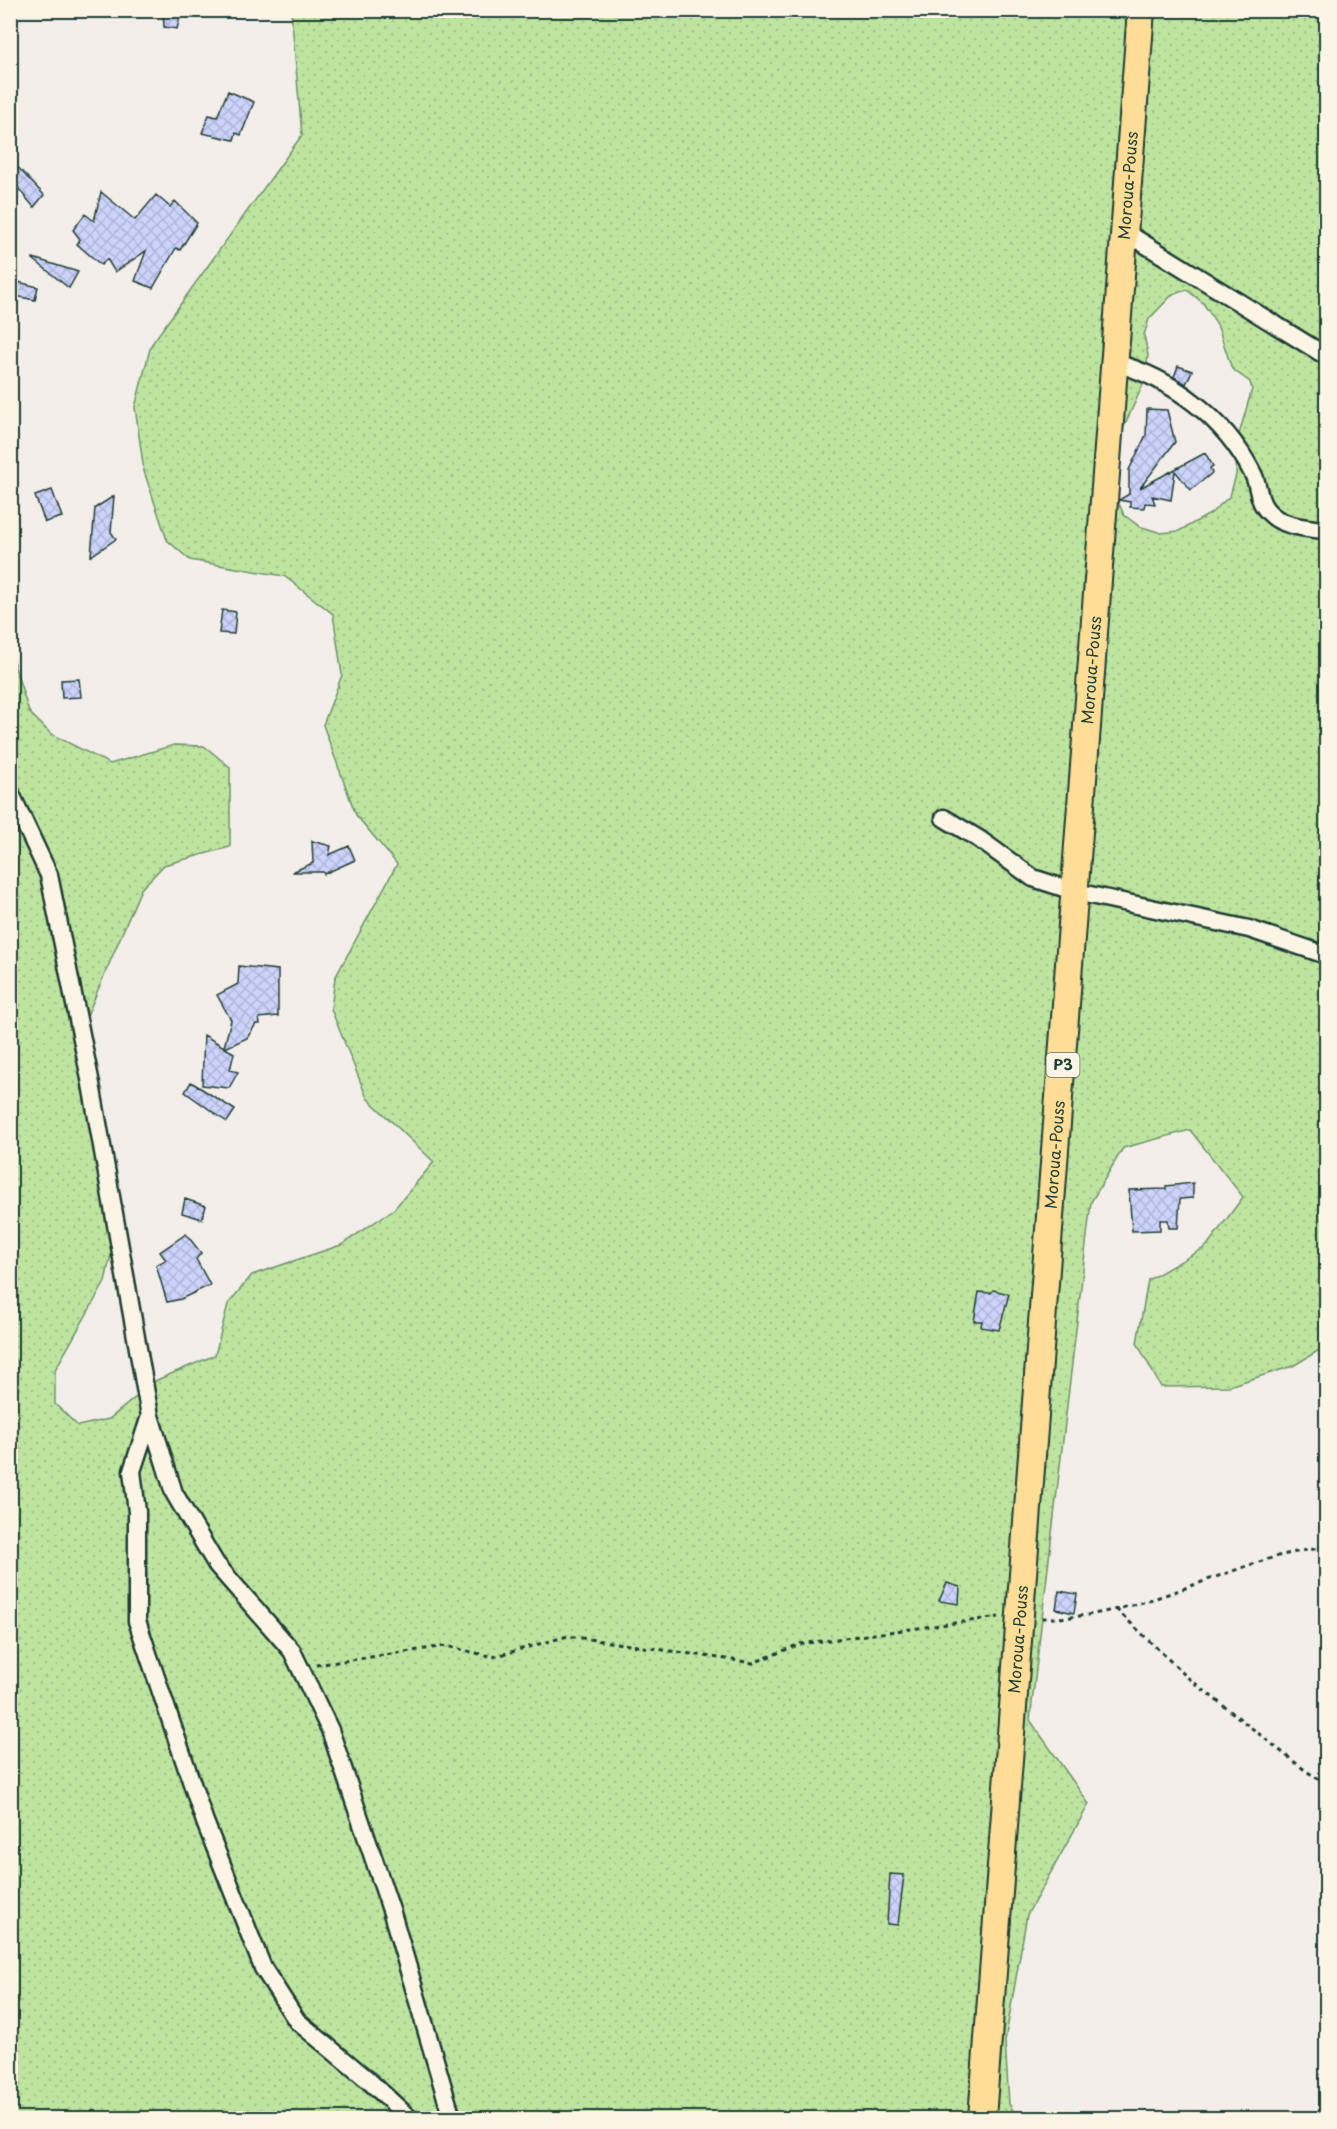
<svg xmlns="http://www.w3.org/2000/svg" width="1337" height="2129" font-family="'Playpen Sans',sans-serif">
<defs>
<pattern id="grass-dots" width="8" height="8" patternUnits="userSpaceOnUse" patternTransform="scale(1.5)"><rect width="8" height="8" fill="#bee5a0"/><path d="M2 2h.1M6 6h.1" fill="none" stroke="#a3c58a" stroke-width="1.8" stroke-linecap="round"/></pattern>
<pattern id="building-cross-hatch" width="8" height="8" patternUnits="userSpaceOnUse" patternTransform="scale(1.5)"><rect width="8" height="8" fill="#cdd3fb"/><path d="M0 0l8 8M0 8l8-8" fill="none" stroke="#b0b6d8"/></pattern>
</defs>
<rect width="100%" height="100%" fill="#f3eee9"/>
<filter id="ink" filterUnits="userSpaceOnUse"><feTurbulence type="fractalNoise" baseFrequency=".0167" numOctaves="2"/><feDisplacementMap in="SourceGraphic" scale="12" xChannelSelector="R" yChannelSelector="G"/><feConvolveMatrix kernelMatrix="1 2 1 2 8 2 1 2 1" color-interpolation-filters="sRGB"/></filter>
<g filter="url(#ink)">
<path fill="url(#grass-dots)" stroke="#6e916a" stroke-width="1.5" fill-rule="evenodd" d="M291 11H1326V1346L1293 1366 1229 1386 1161 1387 1137 1343 1148 1280 1206 1247 1243 1197 1190 1130 1123 1148 1091 1202 1030 1720 1089 1804 1027 1915 1005 2041 1009 2104 1018 2118H11L10 651 29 712 51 734 110 764 174 745 204 746 230 767V847L164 865 141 889 86 1018 119 1217 105 1282 55 1370V1404L78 1426 109 1419 157 1380 215 1355 228 1304 252 1275 341 1245 394 1209 434 1162 367 1098 331 1009 335 978 397 864 356 815 323 725 342 675 333 614 284 576 190 560 167 540 144 471 135 407 151 345 302 135ZM1187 290 1203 303 1217 324 1232 369 1250 382 1252 389 1237 441 1236 475 1230 496 1210 514 1179 531 1161 533 1139 526 1124 515 1116 497 1119 449 1123 429 1145 380 1148 355 1144 335 1149 319 1173 294Z"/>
<path fill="url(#building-cross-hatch)" stroke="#1f3d34" stroke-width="1.5" d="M163 10H182L177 29 164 27Z
M228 91 254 102 241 135 236 133 234 140 202 133 209 115 217 117Z
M10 159 44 195 34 207 10 179Z
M101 192 135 220 156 195 170 207 175 201 197 223 180 250 176 248 153 288 135 281 146 251 115 272 107 259 101 265 77 244 80 239 73 230 85 214 94 221Z
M33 258 78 272 69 288 33 259Z
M18 282 38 287 35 300 15 296Z
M1178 366 1192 371 1186 384 1174 377Z
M1147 409 1167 410 1175 442 1140 488 1205 453 1213 466 1210 468 1212 473 1191 490 1175 471 1171 500 1152 496 1155 504 1145 503 1144 508 1130 507V502L1119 500 1129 494V470L1146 435Z
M52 490 62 517 45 522 35 496Z
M114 496 111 532 116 539 91 556 95 508Z
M222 610 236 612 234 634 219 633Z
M79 679 81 697 62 698 61 680Z
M312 841 331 846 329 855 349 846 355 860 324 874 323 872H292L313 863Z
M239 966 278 970V1016L259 1018 260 1024H256L247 1038 225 1048 234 1053 230 1070 238 1072 229 1088 202 1085 204 1035 224 1047 231 1020 217 995 238 984Z
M191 1082 235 1110 227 1122 185 1092Z
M1193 1183V1198L1180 1199 1178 1228H1169L1168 1220H1160V1230L1132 1231 1129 1190 1166 1189V1186Z
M185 1199 206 1206 202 1219 182 1213Z
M186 1234 201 1253 196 1259 210 1285 181 1299 167 1302 156 1265 166 1260 160 1252Z
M993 1290 1009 1294 999 1330 981 1327 982 1321H974L979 1292 991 1293Z
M947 1583 960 1587 959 1604 939 1601Z
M1059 1591 1077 1594 1074 1613 1056 1609Z
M890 1874 904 1875 898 1925 887 1924Z"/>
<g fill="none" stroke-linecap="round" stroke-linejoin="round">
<defs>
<path id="minor" d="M1125 232 1326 356
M1115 363C1172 378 1225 419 1252 472 1262 489 1254 504 1277 519 1290 527 1312 529 1326 530
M10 792 49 875 91 1084 150 1416 174 1493 216 1564 292 1651 330 1730 392 1913 452 2118
M944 818 979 839 1033 878 1076 892 1249 929 1326 955
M150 1416 132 1471 137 1512V1621L205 1822 263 1968 297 2021 367 2079 409 2118"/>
<g id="primary">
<path id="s1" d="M982 2118 1141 10"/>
</g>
</defs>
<use href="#minor" stroke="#1f3d34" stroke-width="21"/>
<use href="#primary" stroke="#1f3d34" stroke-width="30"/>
<path stroke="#1f3d34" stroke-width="3" stroke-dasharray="4.5 4.5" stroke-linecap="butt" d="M1116 1609 1187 1677 1306 1771 1326 1784
M1042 1618C1121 1620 1198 1580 1272 1558 1290 1552 1309 1550 1326 1547
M316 1665 446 1646 493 1657 568 1636 753 1663 800 1644 999 1617"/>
<use href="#minor" stroke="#fcf5e5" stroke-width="16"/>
<use href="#primary" stroke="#fedd96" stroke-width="26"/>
</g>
</g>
<g text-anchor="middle" stroke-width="5" stroke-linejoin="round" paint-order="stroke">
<rect fill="#fcf5e5" stroke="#617469" stroke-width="1.5" x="1046.5" y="1053" width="33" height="24" rx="4.5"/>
<g font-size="15" font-weight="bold" fill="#1f3d34">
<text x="1063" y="1070">P3</text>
</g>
<g font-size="16" fill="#1f3d34" stroke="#fcf5e5">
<text dy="6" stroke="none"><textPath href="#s1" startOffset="1938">Moroua-Pouss</textPath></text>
<text dy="6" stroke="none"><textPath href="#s1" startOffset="1452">Moroua-Pouss</textPath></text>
<text dy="6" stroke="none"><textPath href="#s1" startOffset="966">Moroua-Pouss</textPath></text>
<text dy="6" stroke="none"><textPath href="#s1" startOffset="480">Moroua-Pouss</textPath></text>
</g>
</g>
<rect width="1337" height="2129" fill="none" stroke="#fcf5e5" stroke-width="36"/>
<rect x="18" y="18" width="1301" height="2093" fill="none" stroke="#1f3d34" stroke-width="2" filter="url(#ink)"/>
</svg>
